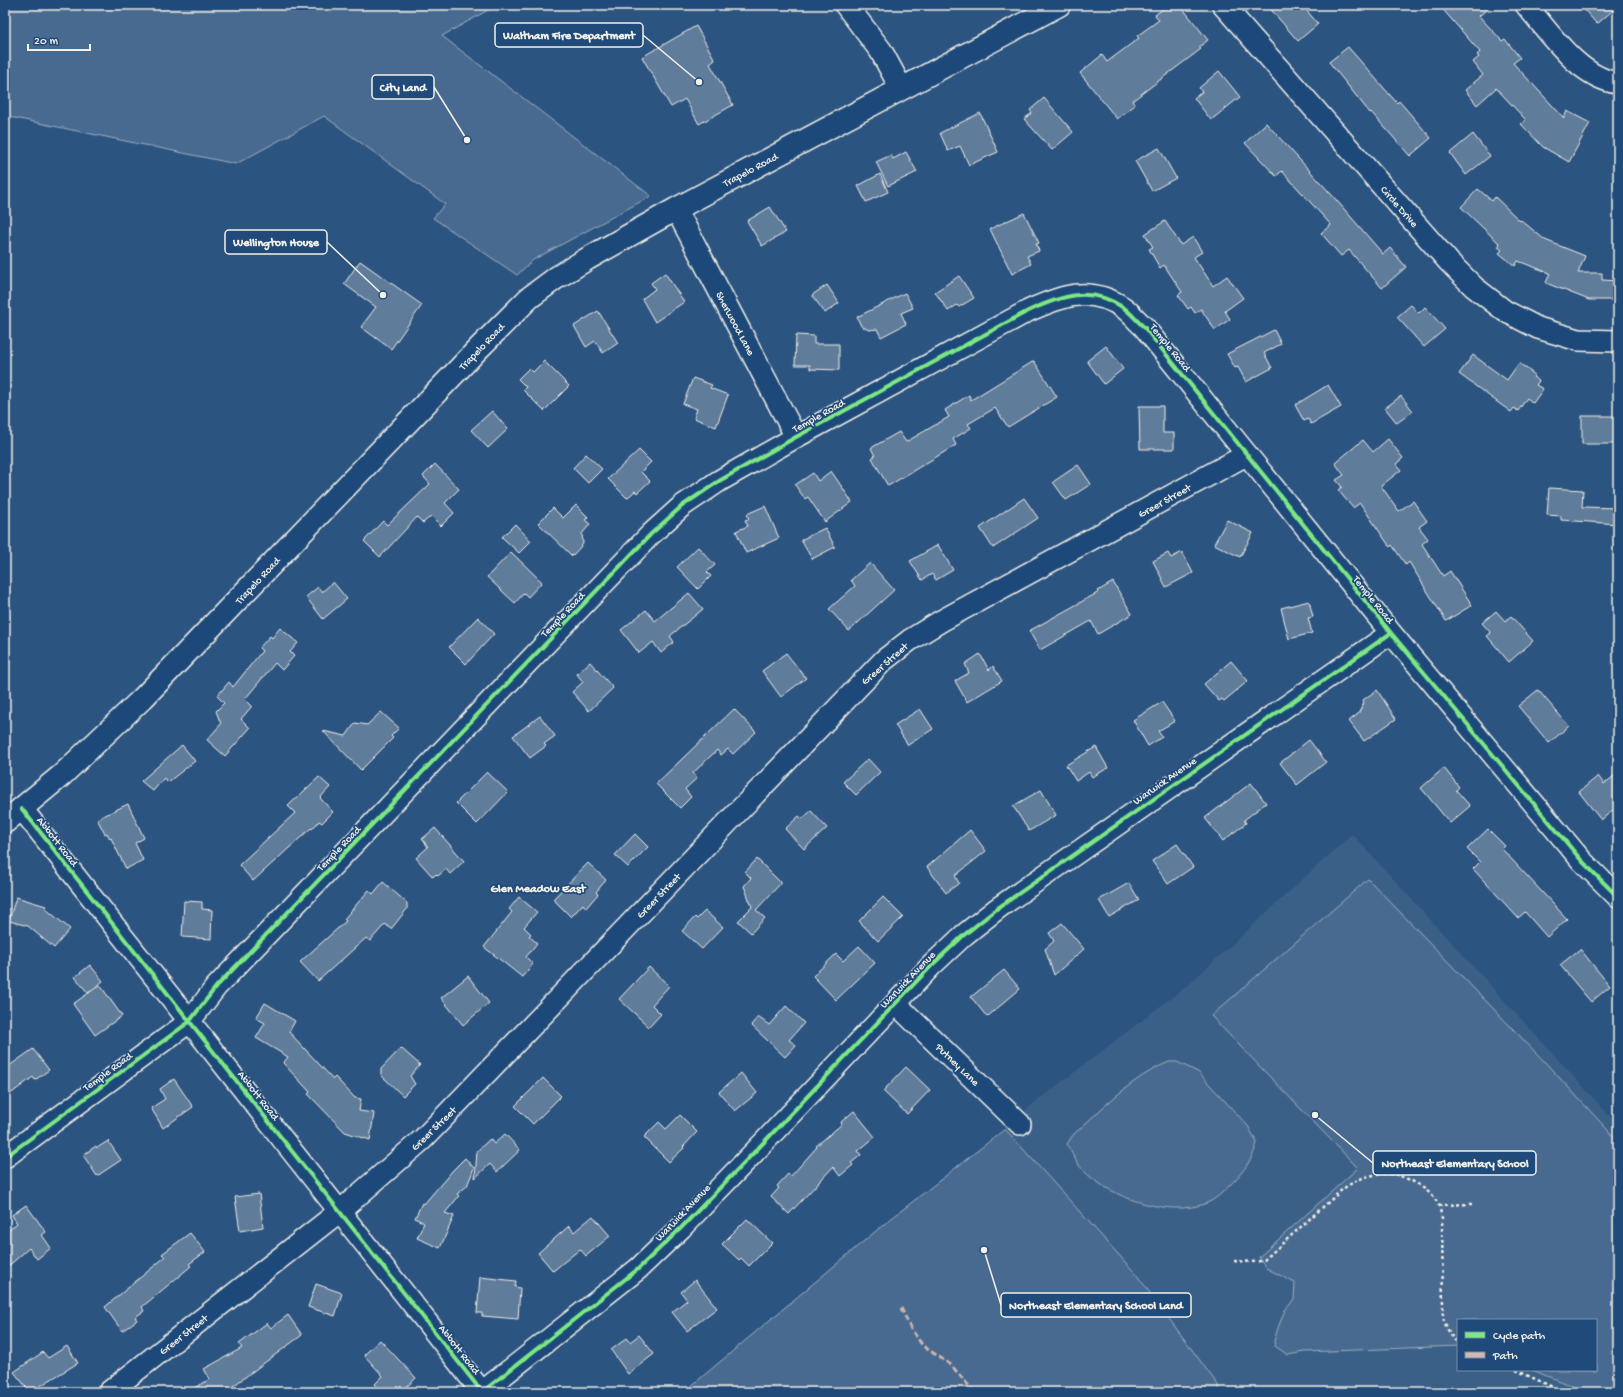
<svg xmlns="http://www.w3.org/2000/svg" width="1623" height="1397" font-family="'Gochi Hand',sans-serif">
<rect width="100%" height="100%" fill="#2c5481"/>
<filter id="ink" filterUnits="userSpaceOnUse"><feTurbulence type="fractalNoise" baseFrequency=".025" numOctaves="2"/><feDisplacementMap in="SourceGraphic" scale="8" xChannelSelector="R" yChannelSelector="G"/><feConvolveMatrix kernelMatrix="1 2 1 2 8 2 1 2 1" color-interpolation-filters="sRGB"/></filter>
<g filter="url(#ink)">
<path fill="#3b6088" fill-rule="evenodd" d="M1352 834 1618 1125V1392H1219L1218 1385 1136 1274 1005 1129 1033 1104 1188 985ZM1458 1320H1596V1370H1458Z"/>
<path fill="#496b90" stroke="#9eaebc" d="M9 5H497L442 36 651 196 533 260 517 275 433 218 445 204 324 116 236 164 5 116V13Z
M1368 879 1542 1059 1618 1141V1392H1587L1532 1370H1596V1320H1458V1346L1304 1352 1288 1355 1275 1346 1274 1341 1278 1328 1285 1310 1294 1300 1295 1283 1266 1268 1259 1257 1358 1168 1211 1016Z
M1169 1062H1177L1198 1072 1248 1126 1257 1143C1253 1158 1244 1171 1233 1182 1225 1190 1215 1201 1204 1204 1170 1216 1119 1200 1092 1178 1080 1170 1073 1156 1067 1144L1073 1135C1103 1108 1132 1077 1169 1062Z
M1005 1129 1136 1274 1218 1385 1219 1392H684L883 1225Z"/>
<path fill="#5e7b9a" stroke="#f4f1e8" d="M1168 5H1180L1208 40 1199 47 1201 49 1132 101 1135 105 1117 119 1080 73 1102 55 1107 62 1139 38 1137 36 1159 20 1155 15Z
M1267 5H1302L1318 24 1298 41Z
M1439 5H1492L1479 16 1502 41 1505 39 1520 58 1513 63 1564 118 1567 111 1590 123 1569 162 1543 147 1521 124 1526 120 1496 88 1477 105 1465 90 1483 75 1473 62 1479 57 1477 55 1480 52Z
M1580 5H1618V6L1597 24Z
M696 26 715 60 710 64 733 105 699 124 685 99 671 107 642 57Z
M1348 47 1397 103 1399 101 1431 138 1410 156 1371 112 1370 113 1329 62Z
M1219 71 1240 97 1211 120 1194 98 1202 92 1199 88Z
M1044 98 1073 132 1052 150 1024 119 1032 113 1030 110Z
M980 113 998 152 969 165 960 146 948 151 940 133Z
M1266 123 1331 194 1383 254 1390 248 1406 267 1382 288 1349 250 1341 256 1321 233 1331 225 1282 171 1276 176 1245 143Z
M1473 134 1490 156 1466 175 1450 153Z
M1159 148 1176 178 1152 191 1135 161Z
M906 152 917 172 888 186 876 162 891 155 893 159Z
M880 174 888 192 866 202 858 186Z
M1478 189 1492 201 1495 197 1520 221 1521 220 1545 240 1585 256 1578 273H1602V280L1618 281V300H1589L1546 283 1550 273 1518 261 1515 266 1499 253 1502 250 1498 247 1500 244 1461 207Z
M770 207 786 232 762 246 747 221Z
M1024 213 1039 243 1036 244 1039 251 1027 256 1031 264 1012 274 990 229Z
M1165 221 1181 245 1193 237 1202 252 1194 257 1213 286 1227 276 1243 298 1225 311 1230 319 1215 330 1201 309 1195 313 1191 307 1188 309 1178 295 1182 292 1164 265 1160 268 1149 249 1153 247 1145 234Z
M360 261 422 305 391 349 361 327 376 307 344 284Z
M665 273 684 302 655 322 642 299 655 289 651 283Z
M959 276 974 298 959 307 957 305 948 311 935 292Z
M827 285 839 303 825 313 812 295Z
M905 293 913 308 901 313 906 324 881 337 877 329 869 330 861 326 857 317Z
M1411 305 1419 313 1425 307 1445 329 1424 347 1397 317Z
M598 311 618 343 603 353 595 341 586 347 574 326Z
M1274 330 1281 344 1264 353 1272 368 1246 382 1238 367 1235 368 1227 354Z
M796 335 814 336V344H839V370L810 369V365H795Z
M1106 346 1123 369 1104 384 1087 361Z
M1473 355 1507 380 1519 363 1535 375 1533 377 1539 381 1536 385 1543 389 1533 403 1527 398 1518 411 1514 408 1511 412 1459 374Z
M544 361 569 386 544 411 523 390 526 387 518 379 529 368 533 372Z
M1034 361 1057 397 1008 427 995 408 968 424 971 428 953 439 956 445 888 486 872 458 875 456 871 448 899 432 906 442 949 417 945 410 969 395 971 400Z
M693 378 712 385 710 388 728 395 716 427 694 418 697 409 683 404Z
M1328 385 1341 407 1311 424 1308 419 1304 421 1295 405Z
M1401 396 1413 411 1397 423 1385 408Z
M1139 406H1163V433H1174V449H1140Z
M492 411 508 429 488 448 471 430Z
M1582 416H1618V444H1582Z
M1388 439 1403 458 1396 464 1401 470 1381 486 1399 511 1413 501 1427 521 1419 527 1428 539 1422 544 1443 576 1450 571 1472 605 1446 621 1409 562 1406 565 1392 545 1390 547 1360 503 1353 508 1338 490 1342 487 1336 480 1344 475 1335 463 1363 440 1373 452Z
M639 450 651 462 641 472 650 481 637 493 635 491 627 498 608 479Z
M586 454 602 469 588 483 573 468Z
M435 464 459 489 445 503 454 513 441 526 431 516 423 523 417 517 380 557 364 541 383 521 387 525 430 484 423 476Z
M1078 465 1091 484 1066 500 1053 482Z
M831 471 852 502 825 522 808 497 805 499 795 485 813 473 818 481Z
M1549 488 1583 490 1582 507 1618 508V524L1561 520V516L1547 515Z
M1024 498 1038 518 993 548 980 528Z
M576 505 588 517 585 520 590 524 582 534 583 544 572 556 538 523 553 508 563 518Z
M765 506 779 538 746 553 736 531 748 526 745 520 749 519 747 514Z
M1227 520 1253 533 1240 557 1214 544Z
M515 524 531 541 519 553 502 537Z
M825 528 835 547 812 559 801 540Z
M938 545 953 570 936 580 932 574 922 580 910 561Z
M698 547 715 565 707 572 711 576 698 589 677 567Z
M511 552 542 582 528 597 524 593 515 603 487 577Z
M1182 552 1193 573 1166 587 1153 561 1168 553 1171 558Z
M870 563 894 590 849 631 829 609 855 586 851 580Z
M333 582 347 599 323 619 306 597 318 587 322 592Z
M1113 582 1132 614 1098 634 1091 621 1040 650 1029 631 1099 592 1098 591Z
M689 593 703 609 670 636 674 642 661 653 653 642 639 653 621 630 646 610 655 621Z
M1309 601 1313 617 1308 618 1312 633 1289 639 1281 608Z
M1496 611 1505 621 1511 616 1533 641 1509 662 1487 636 1491 633 1482 623Z
M478 617 494 634 466 664 449 647Z
M280 628 298 643 290 652 294 656 282 670 275 663 245 699 252 706 241 719 250 728 225 756 207 740 221 724 216 711 224 703 217 696 229 682 233 687 262 651 259 648 270 636 272 638Z
M786 653 806 678 781 697 762 671Z
M980 654 989 670 993 666 1002 681 967 702 955 681 969 673 965 664Z
M1231 661 1248 681 1224 701 1222 699 1219 701 1204 684Z
M590 662 613 688 589 711 572 692 583 682 577 674Z
M1377 690 1396 719 1364 741 1349 721 1358 714 1364 703 1363 700Z
M1538 690 1569 726 1549 743 1518 706Z
M1162 702 1175 721 1158 731 1162 737 1148 746 1133 720Z
M734 709 756 732 733 754 728 749 721 755 717 750 693 773 697 778 685 789 691 797 680 808 656 784Z
M920 709 933 729 908 745 895 725Z
M381 712 399 728 391 736 393 738 361 770 323 731 346 736 355 723 367 725Z
M540 716 555 736 544 744 546 746 530 758 513 736Z
M1309 740 1326 762 1297 785 1280 763Z
M182 745 195 761 168 782 164 778 153 791 141 781Z
M1096 747 1108 768 1092 777 1089 772 1076 781 1066 765Z
M868 759 880 772 856 795 843 782Z
M1444 768 1459 787 1456 790 1470 806 1450 823 1421 788Z
M487 772 508 792 477 824 456 803Z
M1618 773V806L1601 820 1579 792 1598 776 1604 784Z
M319 777 330 787 320 798 333 812 322 823 319 821 312 829 311 828 253 881 239 865 295 813 288 806Z
M1251 783 1266 803 1244 820 1246 823 1223 841 1205 818Z
M1041 790 1056 815 1029 831 1013 806Z
M128 804 144 838 135 843 143 860 126 869 111 838 110 839 107 833 105 834 97 819Z
M811 811 827 828 804 849 785 829 799 816 802 819Z
M435 828 464 861 450 874 446 869 438 876 436 874 433 877 416 858 428 847 422 839Z
M1488 829 1505 846 1502 849 1567 919 1547 937 1525 912 1518 918 1473 869 1480 862 1467 849Z
M970 830 986 851 955 876 959 883 946 893 927 867Z
M635 834 648 847 628 867 615 855Z
M1177 844 1193 867 1168 884 1152 861Z
M757 859 781 883 756 910 765 918 751 933 738 921 752 907 744 886 751 878 745 872Z
M588 863 606 880 596 892 598 894 586 908 583 904 571 917 553 899Z
M383 882 407 903V909L391 929 385 924 370 941 366 938 318 981 300 962 346 921 344 919 369 890 373 894Z
M1129 883 1139 900 1109 917 1099 900Z
M16 897 46 906V909L70 929 54 948 28 926 9 921Z
M519 897 537 912 524 927 531 934 529 936 537 943 526 957 533 964 522 977 484 947 512 912 509 909Z
M883 897 903 917 878 941 859 921Z
M184 901 202 902V909L212 910 211 939 182 937Z
M705 911 723 927 702 949 682 931 695 917 697 919Z
M1062 923 1084 949 1054 975 1045 949 1054 941 1049 933Z
M859 946 875 963 836 1000 813 976 836 954 843 961Z
M1580 949 1610 986 1591 1002 1560 965Z
M90 965 103 981 88 993 75 977Z
M649 967 669 986 652 1005 661 1014 649 1027 619 999Z
M1004 970 1020 989 987 1017 971 997Z
M468 976 489 1003 463 1025 441 998Z
M100 985 122 1016 95 1035 73 1004Z
M265 1003 295 1021 289 1032 333 1079 335 1077 355 1098 361 1099 359 1111 374 1113 370 1140 345 1132 308 1094 310 1092 283 1063 288 1057 256 1038 265 1023 256 1018Z
M786 1006 804 1023 789 1040 796 1045 785 1057 751 1025 758 1017 769 1025Z
M401 1048 420 1065 410 1076 415 1084 403 1096 381 1075V1069Z
M33 1049 49 1070 35 1080 33 1077 5 1098V1069Z
M906 1067 930 1090 907 1114 883 1091Z
M741 1073 757 1093 735 1111 719 1092Z
M543 1078 561 1096 533 1124 515 1106Z
M174 1079 193 1107 163 1128 151 1108 165 1099 160 1089Z
M854 1111 875 1137 858 1151 861 1155 851 1163 853 1165 840 1176 833 1167 789 1214 771 1197 779 1188 777 1186 788 1174 791 1176 817 1147 816 1146 842 1124 841 1122Z
M680 1115 697 1132 683 1147 684 1148 669 1162 644 1137 659 1122 666 1129Z
M505 1134 520 1150 497 1172 490 1164 475 1178 477 1151 490 1139 494 1144Z
M108 1141 121 1160 97 1176 83 1155 96 1146 97 1148Z
M465 1158 474 1168 467 1186 457 1194 459 1196 445 1213 454 1216 440 1248 417 1238 424 1223 415 1218 422 1203 424 1204 453 1170Z
M259 1194 263 1227 240 1231 235 1197Z
M26 1205 46 1232 42 1235 51 1248 37 1259 29 1248 5 1269V1234L17 1223 12 1215Z
M593 1216 610 1236 586 1256 580 1249 553 1271 538 1253 569 1226 574 1232Z
M747 1219 772 1243 749 1266 741 1258 739 1260 722 1244Z
M190 1233 205 1252 189 1264 191 1266 142 1307 144 1311 135 1317 137 1320 122 1331 105 1307 165 1257 162 1254Z
M480 1277 516 1281 515 1287 520 1288 518 1319 482 1316V1313H477Z
M695 1280 717 1308 687 1331 672 1312 687 1300 681 1292Z
M316 1284 342 1293 335 1316 308 1307Z
M288 1315 302 1335 233 1386 237 1392H187L210 1379 204 1369 242 1348 239 1344 267 1323 271 1328Z
M639 1335 654 1354 628 1374 611 1350 627 1338 630 1342Z
M380 1340 416 1378 401 1392H382L375 1384 383 1376 364 1355Z
M67 1346 78 1363 30 1392 14 1372 43 1352 48 1358Z"/>
<g fill="none" stroke-linecap="round" stroke-linejoin="round">
<defs>
<path id="street" d="M1223 5 1449 262 1474 287 1505 311 1538 328 1578 340 1618 341
M1526 5C1550 33 1579 78 1618 83
M676 209 796 437
M22 809 482 1392 638 1269 681 1228 766 1140 932 965 964 935 998 908 1391 633
M896 1004 1020 1124
M5 1157 189 1022 216 987 651 534 682 506 719 481 796 437 1028 311C1061 296 1090 285 1124 308 1131 313 1137 321 1144 327L1391 633 1582 861 1618 897
M109 1392 340 1211 423 1139 884 660 910 640 941 621 1246 455"/>
<path id="secondary" d="M846 5 881 51 901 88
M5 822 62 775 143 698 479 348 529 298 556 278 587 259 676 209 1059 5"/>
</defs>
<use href="#street" stroke="#f4f1e8" stroke-width="24"/>
<use href="#secondary" stroke="#f4f1e8" stroke-width="25"/>
<path stroke="#f4f1e8" stroke-width="2.5" stroke-dasharray="3 3" stroke-linecap="butt" d="M1439 1205 1472 1204
M1234 1261 1256 1262 1264 1260 1344 1188C1352 1183 1360 1178 1369 1176 1378 1174 1388 1173 1397 1175 1411 1179 1433 1191 1439 1206 1440 1209 1441 1214 1442 1218L1443 1317C1446 1327 1450 1336 1458 1343
M1516 1370 1557 1389 1560 1392"/>
<use href="#street" stroke="#1f4a7a" stroke-width="21"/>
<use href="#secondary" stroke="#1f4a7a" stroke-width="22"/>
<path stroke="#d1b7ad" stroke-width="3" stroke-dasharray="6 3" stroke-linecap="butt" d="M901 1308 911 1329 923 1346 951 1365 974 1392"/>
<defs>
<path id="cycleway" d="M22 809 482 1392 638 1269 681 1228 766 1140 932 965 964 935 998 908 1391 633
M5 1157 189 1022 216 987 651 534 682 506 719 481 796 437 1028 311C1061 296 1090 285 1124 308 1131 313 1137 321 1144 327L1391 633 1582 861 1618 897"/>
</defs>
<use href="#cycleway" stroke="#1f4a7a" stroke-width="6"/>
<use href="#cycleway" stroke="#7ce984" stroke-width="4"/>
</g>
</g>
<g text-anchor="middle" stroke-width="3.5" stroke-linejoin="round" paint-order="stroke">
<g font-size="11" fill="#f4f1e8" stroke="#1f4a7a">
<text transform="translate(750 169) rotate(-28)" y="4">Trapelo Road</text>
<text transform="translate(1400 206) rotate(49)" y="4">Circle Drive</text>
<text transform="translate(736 323) rotate(62)" y="4">Sherwood Lane</text>
<text transform="translate(481 346) rotate(-46)" y="4">Trapelo Road</text>
<text transform="translate(1171 347) rotate(51)" y="4">Temple Road</text>
<text transform="translate(818 415) rotate(-29)" y="4">Temple Road</text>
<text transform="translate(1164 500) rotate(-29)" y="4">Greer Street</text>
<text transform="translate(257 580) rotate(-47)" y="4">Trapelo Road</text>
<text transform="translate(1374 599) rotate(51)" y="4">Temple Road</text>
<text transform="translate(562 614) rotate(-46)" y="4">Temple Road</text>
<text transform="translate(884 663) rotate(-41)" y="4">Greer Street</text>
<text transform="translate(1164 780) rotate(-35)" y="4">Warwick Avenue</text>
<text transform="translate(58 841) rotate(52)" y="4">Abbott Road</text>
<text transform="translate(338 848) rotate(-46)" y="4">Temple Road</text>
<text transform="translate(658 895) rotate(-46)" y="4">Greer Street</text>
<text transform="translate(907 979) rotate(-46)" y="4">Warwick Avenue</text>
<text transform="translate(958 1064) rotate(44)" y="4">Putney Lane</text>
<text transform="translate(107 1071) rotate(-36)" y="4">Temple Road</text>
<text transform="translate(259 1095) rotate(52)" y="4">Abbott Road</text>
<text transform="translate(433 1128) rotate(-44)" y="4">Greer Street</text>
<text transform="translate(682 1212) rotate(-46)" y="4">Warwick Avenue</text>
<text transform="translate(183 1334) rotate(-38)" y="4">Greer Street</text>
<text transform="translate(460 1349) rotate(52)" y="4">Abbott Road</text>
</g>
<g font-size="12" font-weight="bold" fill="#f4f1e8" stroke="#1f4a7a">
<text x="538" y="892">Glen Meadow East</text>
</g>
</g>
<path fill="none" stroke="#f4f1e8" stroke-width="1.5" d="M699 82L643 35M467 140L434 87M383 295L327 242M1315 1115L1373 1163M984 1250L1001 1305"/>
<g fill="#f4f1e8" stroke="#1f4a7a" stroke-width="1.5">
<circle cx="699" cy="82" r="4"/>
<circle cx="467" cy="140" r="4"/>
<circle cx="383" cy="295" r="4"/>
<circle cx="1315" cy="1115" r="4"/>
<circle cx="984" cy="1250" r="4"/>
</g>
<g fill="#1f4a7a" stroke="#f4f1e8" stroke-width="1.5">
<rect x="495" y="23" width="148" height="24" rx="4"/>
<rect x="372" y="75" width="62" height="24" rx="4"/>
<rect x="225" y="230" width="102" height="24" rx="4"/>
<rect x="1373" y="1151" width="163" height="24" rx="4"/>
<rect x="1001" y="1293" width="190" height="24" rx="4"/>
</g>
<g font-size="12" text-anchor="middle" font-weight="bold" fill="#f4f1e8">
<text x="569" y="39">Waltham Fire Department</text>
<text x="403" y="91">City Land</text>
<text x="276" y="246">Wellington House</text>
<text x="1455" y="1167">Northeast Elementary School</text>
<text x="1096" y="1309">Northeast Elementary School Land</text>
</g>
<rect width="1623" height="1397" fill="none" stroke="#1f4a7a" stroke-width="20"/>
<rect x="10" y="10" width="1603" height="1377" fill="none" stroke="#f4f1e8" stroke-width="1.5" filter="url(#ink)"/>
<rect x="1457" y="1319" width="140" height="52" fill="#1f4a7a" stroke="#748da6"/>
<rect x="1465" y="1332" width="20" height="6" fill="#7ce984" stroke="#748da6"/>
<text x="1493" y="1339" font-size="12" fill="#f4f1e8">Cycle path</text>
<rect x="1465" y="1352" width="20" height="6" fill="#d1b7ad" stroke="#748da6"/>
<text x="1493" y="1359" font-size="12" fill="#f4f1e8">Path</text>
<path d="M28 44v6h62v-6" fill="none" stroke="#f4f1e8" stroke-width="2"/>
<text x="34" y="44" font-size="12" fill="#f4f1e8" stroke="#1f4a7a" stroke-width="3" paint-order="stroke">20 m</text>
</svg>
